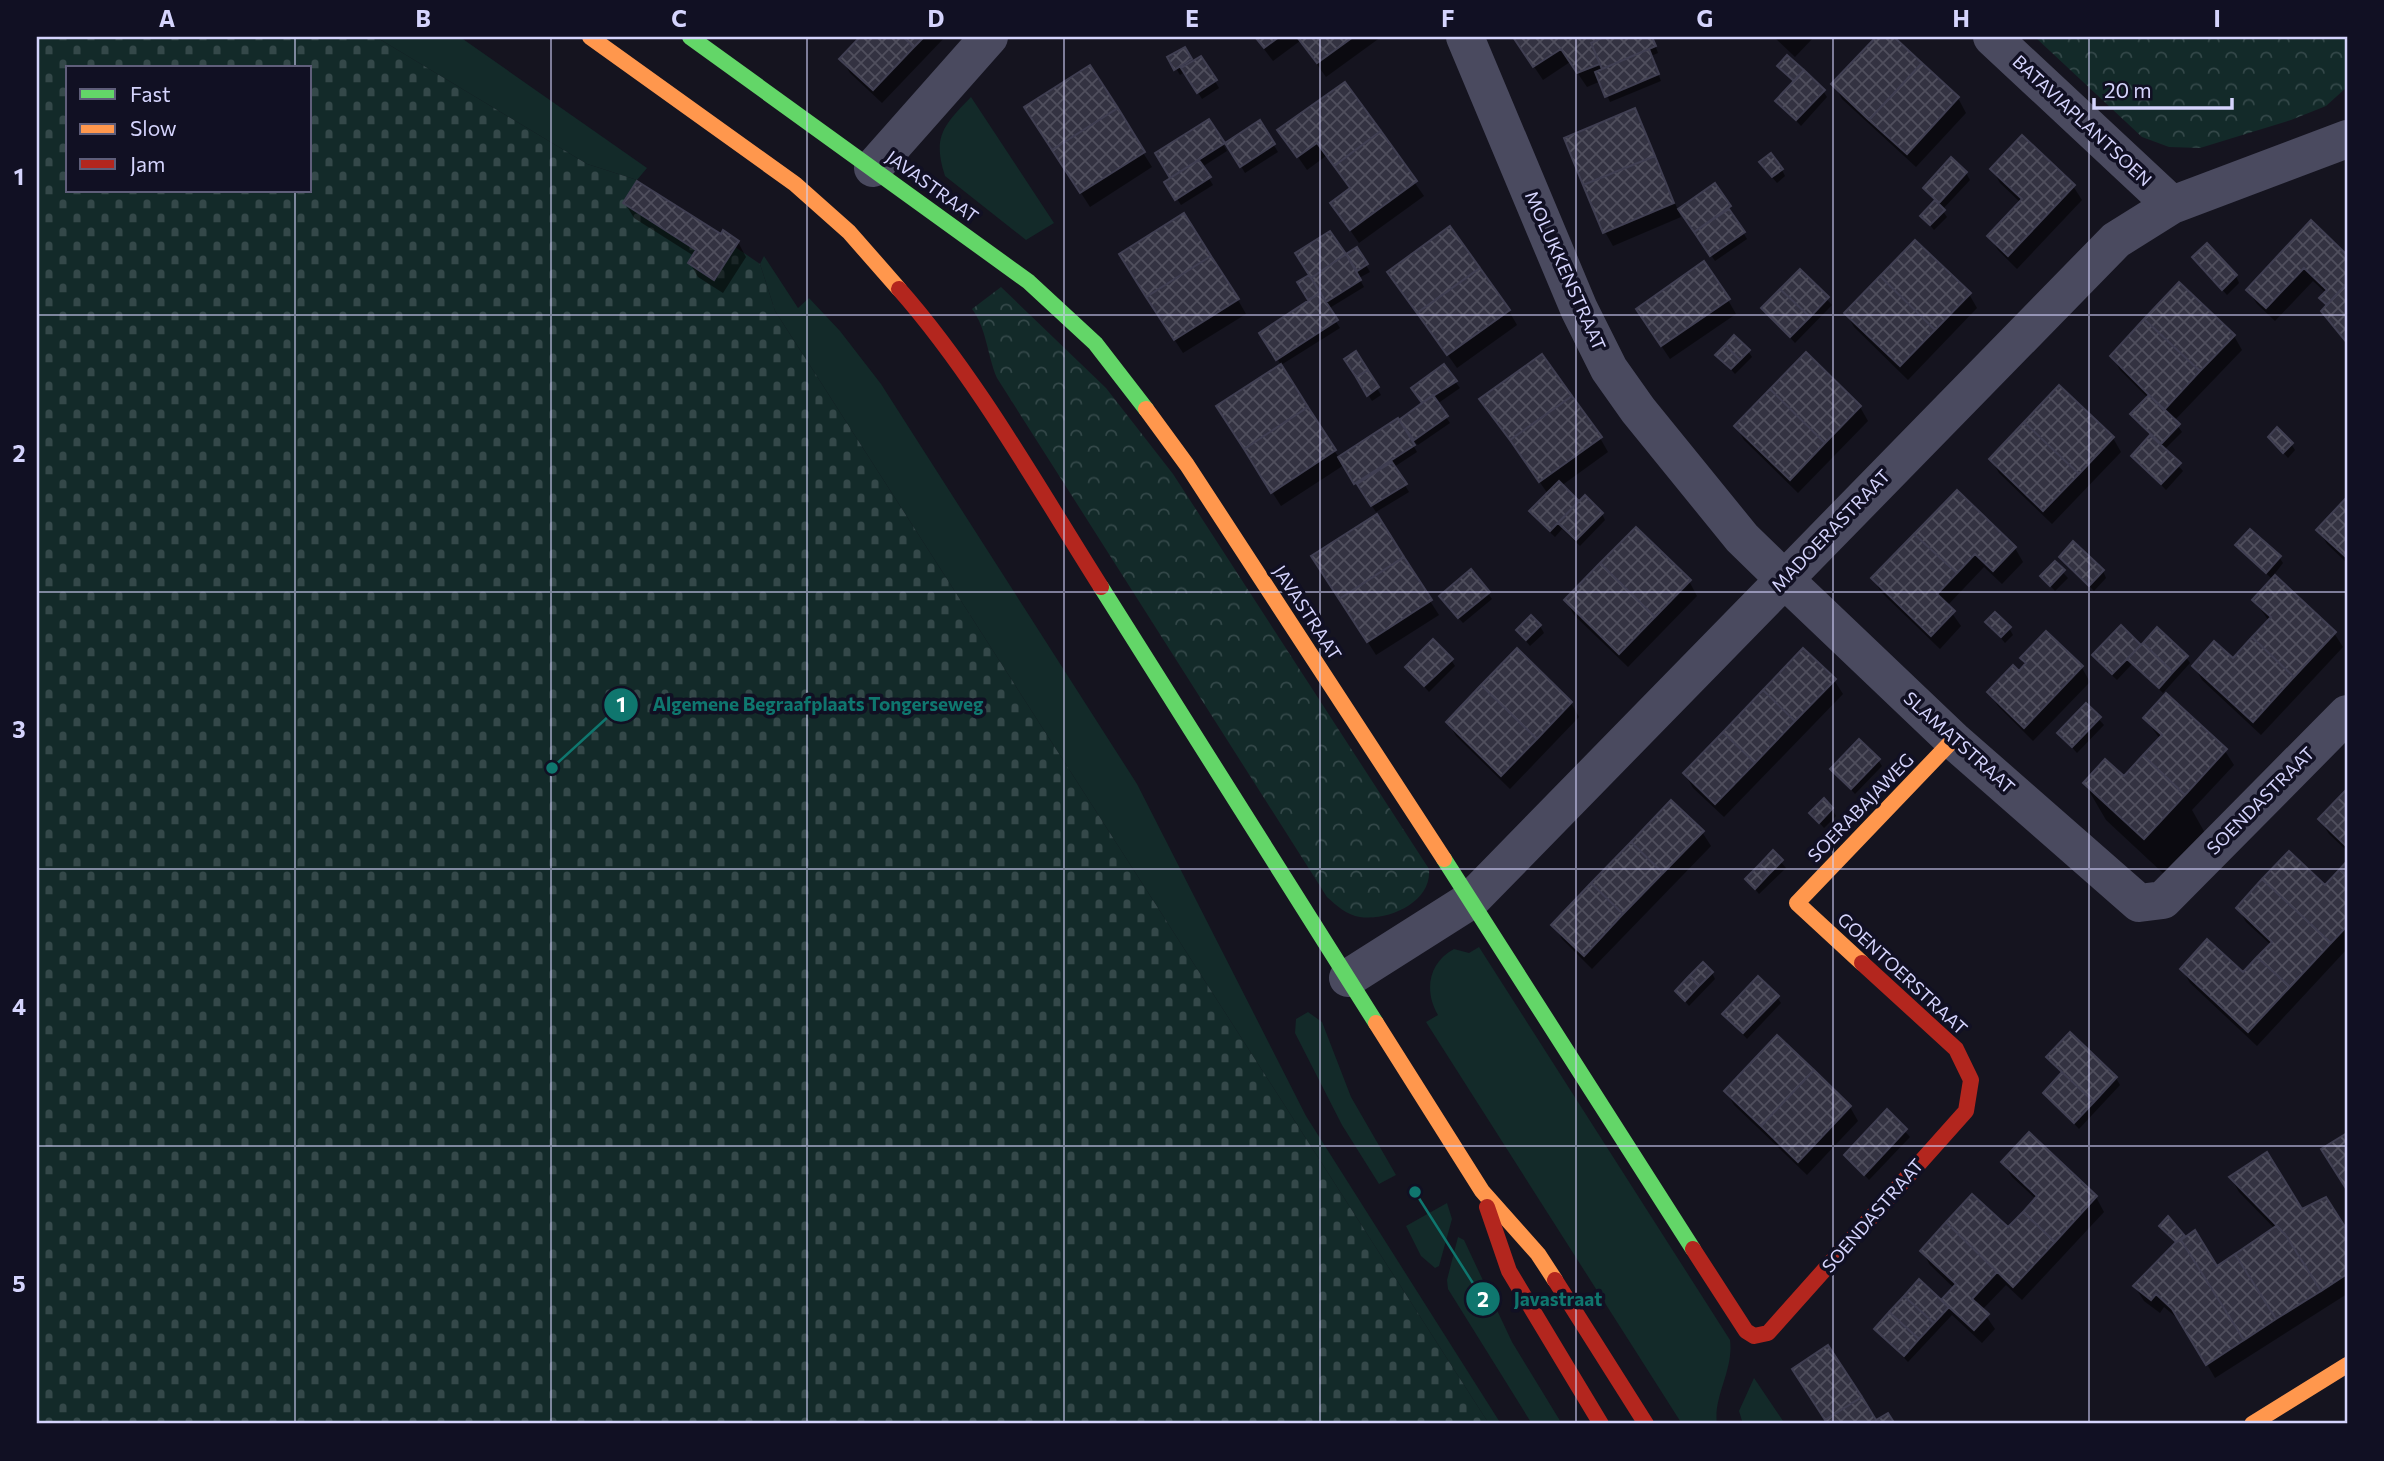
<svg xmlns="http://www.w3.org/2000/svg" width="2384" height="1461" font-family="Commissioner,sans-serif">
<defs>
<pattern id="forest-crowns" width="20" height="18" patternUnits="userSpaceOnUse" patternTransform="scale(1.75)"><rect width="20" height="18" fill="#132a29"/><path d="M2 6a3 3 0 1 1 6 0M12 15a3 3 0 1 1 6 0" fill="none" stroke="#344849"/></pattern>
<pattern id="cemetery-stones" width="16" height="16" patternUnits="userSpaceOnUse" patternTransform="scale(1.75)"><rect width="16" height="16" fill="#132a29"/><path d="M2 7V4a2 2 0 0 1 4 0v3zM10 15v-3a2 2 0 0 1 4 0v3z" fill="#344849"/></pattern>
<pattern id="building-cross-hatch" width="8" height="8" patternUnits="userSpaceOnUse" patternTransform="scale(1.75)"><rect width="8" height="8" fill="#333241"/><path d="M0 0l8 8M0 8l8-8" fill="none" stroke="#504f5d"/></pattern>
</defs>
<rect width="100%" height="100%" fill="#15141f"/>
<path fill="#132a29" d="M376 37H460L647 168 637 180 587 164Z
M971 97 1054 223 1026 240 945 176C932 136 944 125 971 97Z
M764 256 798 308 809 298 840 331 881 384 1137 784 1306 1116 1501 1424H1489L775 311 760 264Z
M1479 947 1730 1340C1734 1370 1713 1396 1717 1424H1682L1426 1022 1438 1015C1424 991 1428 963 1454 949L1469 953Z
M1308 1012 1322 1022 1351 1097 1396 1175 1379 1184 1342 1125 1295 1033 1296 1019Z
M1447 1203 1452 1219 1439 1266 1435 1268 1421 1256 1406 1226Z
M1458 1237 1464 1240 1512 1342 1562 1424H1532L1448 1289 1447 1280Z
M1754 1378 1785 1424H1743L1739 1411Z"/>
<path fill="url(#forest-crowns)" d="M2035 37H2346L2347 87 2326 106 2291 120 2200 148 2169 147 2142 137Z
M1001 287 1106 388 1173 474 1429 869C1432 902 1389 921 1360 917 1347 915 1337 906 1327 897L997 378C987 355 987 329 972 309Z"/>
<path fill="url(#cemetery-stones)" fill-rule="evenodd" d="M37 37H376L587 164 637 180 760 264 775 311 1489 1424H37ZM68 68H310V191H68Z"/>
<path fill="#0007" d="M863 37H945L882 103 850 73 842 59Z
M1255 37H1381L1326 77 1300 41 1273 61Z
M1514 37H1602L1603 39 1652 37 1658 53 1651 56 1661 81 1610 102 1601 81 1587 87 1570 62 1543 80Z
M1774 37H1814L1795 57Z
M1878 37H1891L1958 98 1966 113 1916 167 1842 99 1834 84Z
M1184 49 1192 63 1201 58 1219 88 1202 99 1185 72 1180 75 1170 58Z
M1779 66 1823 91 1827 97 1801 126 1778 101 1795 83Z
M1089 67 1152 167 1090 207 1035 121Z
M1345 84 1424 196 1359 243 1341 217 1351 190 1326 156 1307 170 1280 131Z
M1634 110 1681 217 1613 246 1605 232Z
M1209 121 1227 151 1202 167 1213 185 1181 205 1166 182 1171 178 1157 154Z
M1260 123 1278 152 1245 173 1227 143Z
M1765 169 1782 170 1785 176 1777 183Z
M1992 169 2073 186 2082 200 2017 269 1998 250 1989 236 2021 203 2000 183Z
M1966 173 1970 180 1942 210 1947 217 1934 230 1922 216 1936 202 1925 188Z
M1715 186 1747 239 1715 261 1684 216Z
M625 203 738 242 746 257 723 293 698 277 690 263 694 256 634 218Z
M2311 223 2347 257V345L2323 311 2327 308 2321 298 2326 293 2313 281 2275 321 2257 304 2248 290Z
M1357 250 1370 272 1359 278 1364 287 1328 309 1340 328 1281 365 1261 333 1311 301 1300 282Z
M2194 258 2236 276 2239 283 2227 295Z
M1129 269 1238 300 1246 314 1183 353Z
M1800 271 1832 305 1795 343 1763 308Z
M1389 272 1509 311 1517 325 1457 368Z
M1969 294 1977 308 1908 380 1854 327 1846 313Z
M1728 300 1736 314 1670 359 1646 323Z
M2234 336 2242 350 2174 421 2182 432 2164 450 2183 471 2166 490 2133 456 2151 437 2132 414 2148 398 2120 370 2112 356Z
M1748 351 1752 357 1735 374 1718 355Z
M1356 354 1381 395 1372 401 1346 359Z
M1281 367 1339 458 1424 404 1417 395 1444 367 1460 388 1437 404 1450 423 1418 445 1408 436 1417 452 1394 467 1409 492 1376 512 1344 465 1281 506 1226 420Z
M2059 387 2113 438 2121 452 2052 524 1999 473 1991 459Z
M1482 399 1600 438 1608 452 1561 486 1579 504 1602 514 1605 520 1580 546 1562 529 1555 537 1535 518 1532 511 1548 494Z
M1860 407 1868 421 1798 493 1744 440 1736 426Z
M2270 438 2291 444 2295 450 2288 458Z
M1957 492 2015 548 2023 562 2002 584 1984 567 1947 606 1961 626 1940 649 1881 592 1873 578Z
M2347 499V563L2327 544 2319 530Z
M1376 517 1439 615 1376 655 1322 570Z
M2237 545 2279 557 2283 563 2273 576 2334 633 2343 647 2261 735 2202 680 2194 666 2233 660 2269 621 2254 600 2273 580Z
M2061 557 2103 571 2106 578 2094 591Z
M2055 564 2068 578 2055 591 2042 577Z
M1689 581 1697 596 1628 667 1574 615 1566 601Z
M1488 593 1492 599 1463 623 1445 603Z
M1987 622 2009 628 2013 635 2005 643Z
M1540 626 1544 633 1530 646 1518 631Z
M2121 627 2141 647 2186 657 2190 663 2163 693 2132 664 2117 680 2098 662 2094 655Z
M2046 634 2082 668 2090 682 2033 741 1998 706 1989 692 2019 674 2027 665 2022 658Z
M1451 660 1455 666 1429 692 1407 667Z
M1834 680 1843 694 1724 817 1693 788 1685 774Z
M1571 703 1579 717 1510 789 1456 736 1448 722Z
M2086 705 2104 725 2077 753 2059 733Z
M2145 718 2225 751 2234 765 2192 810 2205 833 2165 875 2106 820 2085 784 2124 778 2160 739Z
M1878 760 1882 766 1855 794 1833 770Z
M2347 791V851L2329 834 2320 820Z
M1832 809 1836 816 1824 828 1811 813Z
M1702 832 1711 846 1592 969 1562 939 1554 925Z
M1773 853 1786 868 1759 894 1747 880Z
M2347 864V949L2257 1046 2190 983 2182 969 2243 975 2271 945 2246 922 2238 908 2325 887Z
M1712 973 1715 979 1689 1006 1677 991Z
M1777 997 1781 1003 1747 1039 1724 1014Z
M2048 1057 2116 1078 2120 1085 2079 1129 2045 1093 2063 1074Z
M1726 1091 1850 1107 1858 1121 1807 1175 1734 1105Z
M1887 1112 1910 1137 1869 1180 1846 1155Z
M2029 1135 2096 1197 2104 1212 2022 1300 2006 1285 1982 1310 1995 1329 1982 1343 1952 1315 1908 1362 1876 1329 1941 1302 1954 1288 1930 1265 1922 1251 1972 1196 2008 1230 2036 1199 2012 1177 2003 1163Z
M2231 1178 2302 1211 2325 1199 2347 1234V1294L2215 1378 2183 1323 2164 1307 2160 1313 2144 1301 2135 1287 2177 1244 2161 1226 2168 1219 2217 1268 2275 1229 2239 1192Z"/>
<path fill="url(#building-cross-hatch)" stroke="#403f52" stroke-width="2" d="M860 37H903L914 47 873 90 839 59Z
M903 37H924L914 47Z
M1255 37H1279L1264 48Z
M1297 37H1353L1317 63Z
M1513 37H1604L1591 43 1600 64 1577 73 1561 49 1533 67Z
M1604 37H1652L1656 46 1602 69 1591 43Z
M1876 37H1894L1922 63 1869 120 1831 84Z
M1185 47 1192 59 1174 70 1167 57Z
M1649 49 1659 74 1605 97 1595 72Z
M1787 55 1804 70 1794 81 1777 66Z
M1201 56 1217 80 1197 93 1181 68Z
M1922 63 1959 97 1907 154 1869 120Z
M1090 65 1118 108 1052 150 1024 107Z
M1804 70 1825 90 1796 120 1775 101Z
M1345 82 1381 131 1334 166 1317 143 1297 157 1277 130Z
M1118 108 1145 152 1080 193 1052 150Z
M1635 108 1655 156 1583 185 1564 138Z
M1209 119 1225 143 1170 178 1155 153Z
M1260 120 1275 144 1240 167 1225 143Z
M1381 131 1417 181 1350 230 1330 203 1350 188 1334 166Z
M2022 135 2075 185 2008 256 1987 236 2022 199 1990 169Z
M1771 153 1783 169 1772 177 1759 162Z
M1655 156 1674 203 1603 233 1583 185Z
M1951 157 1967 172 1939 203 1923 188Z
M1199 160 1211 177 1175 200 1164 182Z
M637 181 721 234 723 230 739 241 714 280 688 263 696 250 623 203Z
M1715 183 1731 206 1694 232 1678 209Z
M1935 200 1945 210 1930 225 1920 216Z
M1729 209 1745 232 1710 256 1694 232Z
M1184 213 1211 256 1146 297 1119 254Z
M2311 220 2347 255V283L2327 305 2319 298 2327 290 2304 268 2266 308 2246 290Z
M1450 226 1480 268 1417 313 1387 272Z
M1330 231 1346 254 1311 278 1295 253Z
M1915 240 1971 293 1935 330 1880 276Z
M2207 243 2237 275 2222 290 2192 257Z
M1357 247 1368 264 1357 271 1346 254Z
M1346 254 1361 280 1326 302 1311 278Z
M1211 256 1239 299 1174 340 1146 297Z
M1704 261 1730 299 1661 346 1636 309Z
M1480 268 1510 310 1447 355 1417 313Z
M1800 269 1829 297 1810 317 1780 289Z
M1309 275 1321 293 1308 300 1297 282Z
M1880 276 1935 330 1900 366 1844 313Z
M2179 282 2235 335 2200 371 2144 319Z
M2347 283V343L2321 311Z
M1780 289 1810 317 1790 337 1761 308Z
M1320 293 1338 320 1276 360 1259 333Z
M2144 319 2200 371 2164 410 2110 356Z
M1734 335 1750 350 1740 360 1725 345Z
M1725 345 1740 360 1731 369 1715 355Z
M1356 351 1368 370 1356 377 1344 359Z
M1806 352 1861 406 1825 443 1770 389Z
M1542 354 1572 396 1510 440 1479 399Z
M1281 364 1308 407 1244 449 1216 406Z
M1444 364 1457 381 1422 403 1411 388Z
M1368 370 1379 387 1367 396 1356 377Z
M2059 385 2114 437 2079 474 2024 422Z
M1770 389 1825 443 1790 480 1734 426Z
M1433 395 1448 416 1414 440 1399 420Z
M2149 395 2180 424 2161 444 2130 414Z
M1572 396 1602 437 1539 482 1510 440Z
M1308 407 1336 450 1271 493 1244 449Z
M1398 418 1415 445 1354 484 1338 457Z
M2024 422 2079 474 2043 511 1989 459Z
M2277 427 2293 443 2283 453 2268 437Z
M2150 435 2181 463 2161 484 2131 456Z
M1392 462 1407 484 1371 506 1357 484Z
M1559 481 1579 501 1550 531 1529 511Z
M1957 490 2016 547 1993 571 1975 554 1957 573 1914 534Z
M1585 495 1603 513 1576 540 1558 523Z
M2347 497V558L2316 530Z
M1377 514 1404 557 1339 599 1311 556Z
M1636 527 1691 580 1655 617 1600 563Z
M2250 529 2281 556 2266 573 2235 545Z
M1914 534 1957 573 1937 594 1955 611 1931 636 1871 578Z
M2073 541 2104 570 2089 586 2059 557Z
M1404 557 1432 600 1367 642 1339 599Z
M2055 561 2065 570 2050 586 2040 576Z
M1600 563 1655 617 1619 654 1564 600Z
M1471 569 1490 592 1458 618 1439 596Z
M2275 575 2336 632 2294 677 2252 637 2271 617 2252 600Z
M1995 612 2011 627 2001 637 1985 622Z
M1531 615 1541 625 1526 640 1516 630Z
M2121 625 2141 645 2112 674 2092 655Z
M2157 627 2188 656 2173 672 2143 643Z
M2046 631 2083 666 2024 728 1987 692 2013 665 2019 671 2026 663 2020 658Z
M2252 637 2294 677 2253 722 2192 666 2214 641 2233 658Z
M1433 639 1453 659 1424 686 1405 667Z
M2143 643 2173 672 2159 688 2127 659Z
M1517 648 1572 702 1537 739 1481 685Z
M1803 648 1836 679 1795 721 1763 690Z
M1481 685 1537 739 1501 776 1446 722Z
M1763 690 1795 721 1755 763 1723 732Z
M2166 693 2227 749 2185 795 2143 755 2162 735 2143 718Z
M2086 703 2101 717 2072 747 2057 733Z
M1723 732 1755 763 1715 804 1683 773Z
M1859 739 1880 759 1851 789 1830 769Z
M2143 755 2185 795 2144 839 2083 783 2105 759 2124 776Z
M2345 791 2347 793V847L2318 819Z
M1824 798 1833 808 1819 823 1809 813Z
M1671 800 1704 831 1663 873 1631 842Z
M1631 842 1663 873 1623 914 1591 883Z
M1773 850 1783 860 1769 874 1759 865Z
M2289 851 2325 885 2340 869 2347 876V926L2331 943 2262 879Z
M2347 861V876L2340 869Z
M1759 865 1769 874 1755 889 1745 879Z
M2262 879 2331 943 2290 987 2257 957 2272 942 2236 908Z
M1591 883 1623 914 1584 956 1551 925Z
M2207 939 2243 972 2257 957 2290 987 2248 1032 2180 969Z
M1703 962 1713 972 1699 986 1689 976Z
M1689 976 1699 986 1685 1001 1675 991Z
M1758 976 1779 996 1743 1033 1722 1014Z
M2070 1032 2117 1077 2094 1102 2046 1057Z
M1777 1035 1814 1070 1761 1126 1724 1091Z
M1814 1070 1851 1106 1798 1162 1761 1126Z
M2062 1072 2094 1102 2074 1123 2043 1093Z
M1887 1109 1907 1129 1864 1175 1844 1155Z
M2029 1132 2097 1196 2055 1242 2023 1212 2037 1196 2001 1162Z
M2347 1133V1190L2321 1149Z
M2267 1152 2302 1209 2326 1197 2347 1230V1274L2321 1291 2285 1234 2229 1177Z
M1972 1194 2008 1227 2023 1212 2055 1242 2013 1287 1946 1222Z
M2168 1216 2185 1236 2176 1242 2159 1226Z
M1946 1222 1997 1272 1972 1299 1989 1314 1974 1330 1941 1300 1956 1284 1920 1251Z
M2276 1226 2285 1234 2321 1291 2276 1319 2235 1254Z
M2195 1230 2217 1266 2235 1254 2276 1319 2244 1340 2181 1240Z
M2181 1240 2244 1340 2206 1365 2172 1309 2156 1294 2151 1300 2133 1286 2176 1242Z
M1919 1279 1949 1307 1934 1323 1904 1296Z
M1904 1296 1934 1323 1919 1339 1889 1312Z
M1889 1312 1919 1339 1904 1356 1874 1329Z
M1828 1345 1862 1397 1825 1420 1792 1369Z
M1862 1397 1876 1420 1888 1413 1895 1424H1828L1825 1420Z"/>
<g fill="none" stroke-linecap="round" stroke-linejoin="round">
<path stroke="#4a4a5f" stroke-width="38" d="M1465 37 1579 309 1609 369 1638 410 1742 538 1784 579 1953 740 2139 903 2163 900 2347 714
M1992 37 2172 205
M873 168 989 37
M1348 978 1471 900 2116 240 2172 205 2347 139"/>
<path stroke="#63d668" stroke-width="16" d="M690 37 1029 282 1095 343 1146 409
M1101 587 1376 1023
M1444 859 1693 1249"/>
<path stroke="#ff974d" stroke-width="16" d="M590 37 795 184 849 232 899 289
M1146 409 1187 465 1444 859
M1862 963 1797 903 1953 740
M1376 1023 1482 1191 1538 1254 1555 1280
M2252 1424 2347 1365"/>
<path stroke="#b3261e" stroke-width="16" d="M899 289C975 375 1039 489 1101 587
M1487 1207 1509 1271 1601 1424
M1693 1249 1746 1331 1754 1336 1768 1333 1966 1111 1971 1080 1956 1049 1862 963
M1555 1280 1646 1424"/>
</g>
<path fill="none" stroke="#d5d4fd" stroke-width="2" stroke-opacity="0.55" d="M295 37V68M551 37V1424M807 37V1424M1064 37V1424M1320 37V1424M1576 37V1424M1833 37V1424M2089 37V1424M295 191V1424M37 315H2347M37 592H2347M37 869H2347M37 1146H2347"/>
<g text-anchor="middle" stroke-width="7" stroke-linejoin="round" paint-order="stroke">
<g font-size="18" fill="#d5d4fd" stroke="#111023">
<text transform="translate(2082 121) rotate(43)" y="6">BATAVIAPLANTSOEN</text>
<text transform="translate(932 187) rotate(36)" y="6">JAVASTRAAT</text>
<text transform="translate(1565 271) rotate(66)" y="6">MOLUKKENSTRAAT</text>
<text transform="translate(1831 531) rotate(-46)" y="6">MADOERASTRAAT</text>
<text transform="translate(1307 613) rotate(57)" y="6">JAVASTRAAT</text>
<text transform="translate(1959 743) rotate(42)" y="6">SLAMATSTRAAT</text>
<text transform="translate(2261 801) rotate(-45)" y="6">SOENDASTRAAT</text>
<text transform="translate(1861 808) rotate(-46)" y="6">SOERABAJAWEG</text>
<text transform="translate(1902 974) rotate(43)" y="6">GOENTOERSTRAAT</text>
<text transform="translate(1873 1216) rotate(-49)" y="6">SOENDASTRAAT</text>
</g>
</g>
<path fill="none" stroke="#0f766e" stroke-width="2.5" d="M552 768L621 705M1415 1192L1483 1299"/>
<g fill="#0f766e" stroke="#111023" stroke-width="2.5">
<circle cx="552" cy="768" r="7"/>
<circle cx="1415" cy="1192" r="7"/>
<circle cx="621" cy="705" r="18"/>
<circle cx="1483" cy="1299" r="18"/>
</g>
<g font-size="21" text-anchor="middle" font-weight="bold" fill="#fff">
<text x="621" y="712">1</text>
<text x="1483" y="1307">2</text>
</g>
<g font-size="19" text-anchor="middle" font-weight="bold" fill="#0f766e" stroke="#111023" stroke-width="7" stroke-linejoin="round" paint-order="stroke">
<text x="818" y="711">Algemene Begraafplaats Tongerseweg</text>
<text x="1558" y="1306">Javastraat</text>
</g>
<rect width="2384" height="1461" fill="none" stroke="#111023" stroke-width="77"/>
<rect x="66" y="66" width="245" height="126" fill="#111023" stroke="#5f5e7a" stroke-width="2"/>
<rect x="80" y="89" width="35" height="10" fill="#63d668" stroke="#5f5e7a" stroke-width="2"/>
<text x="130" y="102" font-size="21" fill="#d5d4fd">Fast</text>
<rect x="80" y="124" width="35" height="10" fill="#ff974d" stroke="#5f5e7a" stroke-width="2"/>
<text x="130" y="136" font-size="21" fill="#d5d4fd">Slow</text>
<rect x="80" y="159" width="35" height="10" fill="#b3261e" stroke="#5f5e7a" stroke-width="2"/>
<text x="130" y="172" font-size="21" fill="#d5d4fd">Jam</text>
<path d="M2094 98v10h138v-10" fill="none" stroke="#d5d4fd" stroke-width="3.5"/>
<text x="2104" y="98" font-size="21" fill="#d5d4fd" stroke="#111023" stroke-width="5" paint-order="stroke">20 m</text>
<rect x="38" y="38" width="2308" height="1384" fill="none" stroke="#d5d4fd" stroke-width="2.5"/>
<g font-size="23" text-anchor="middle" font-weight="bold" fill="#d5d4fd">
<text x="167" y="27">A</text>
<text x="423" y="27">B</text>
<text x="679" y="27">C</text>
<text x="936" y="27">D</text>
<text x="1192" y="27">E</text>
<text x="1448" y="27">F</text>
<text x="1705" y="27">G</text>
<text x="1961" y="27">H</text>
<text x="2217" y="27">I</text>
<text x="19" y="185">1</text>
<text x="19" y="462">2</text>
<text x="19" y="738">3</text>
<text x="19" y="1015">4</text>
<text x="19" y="1292">5</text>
</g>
</svg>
